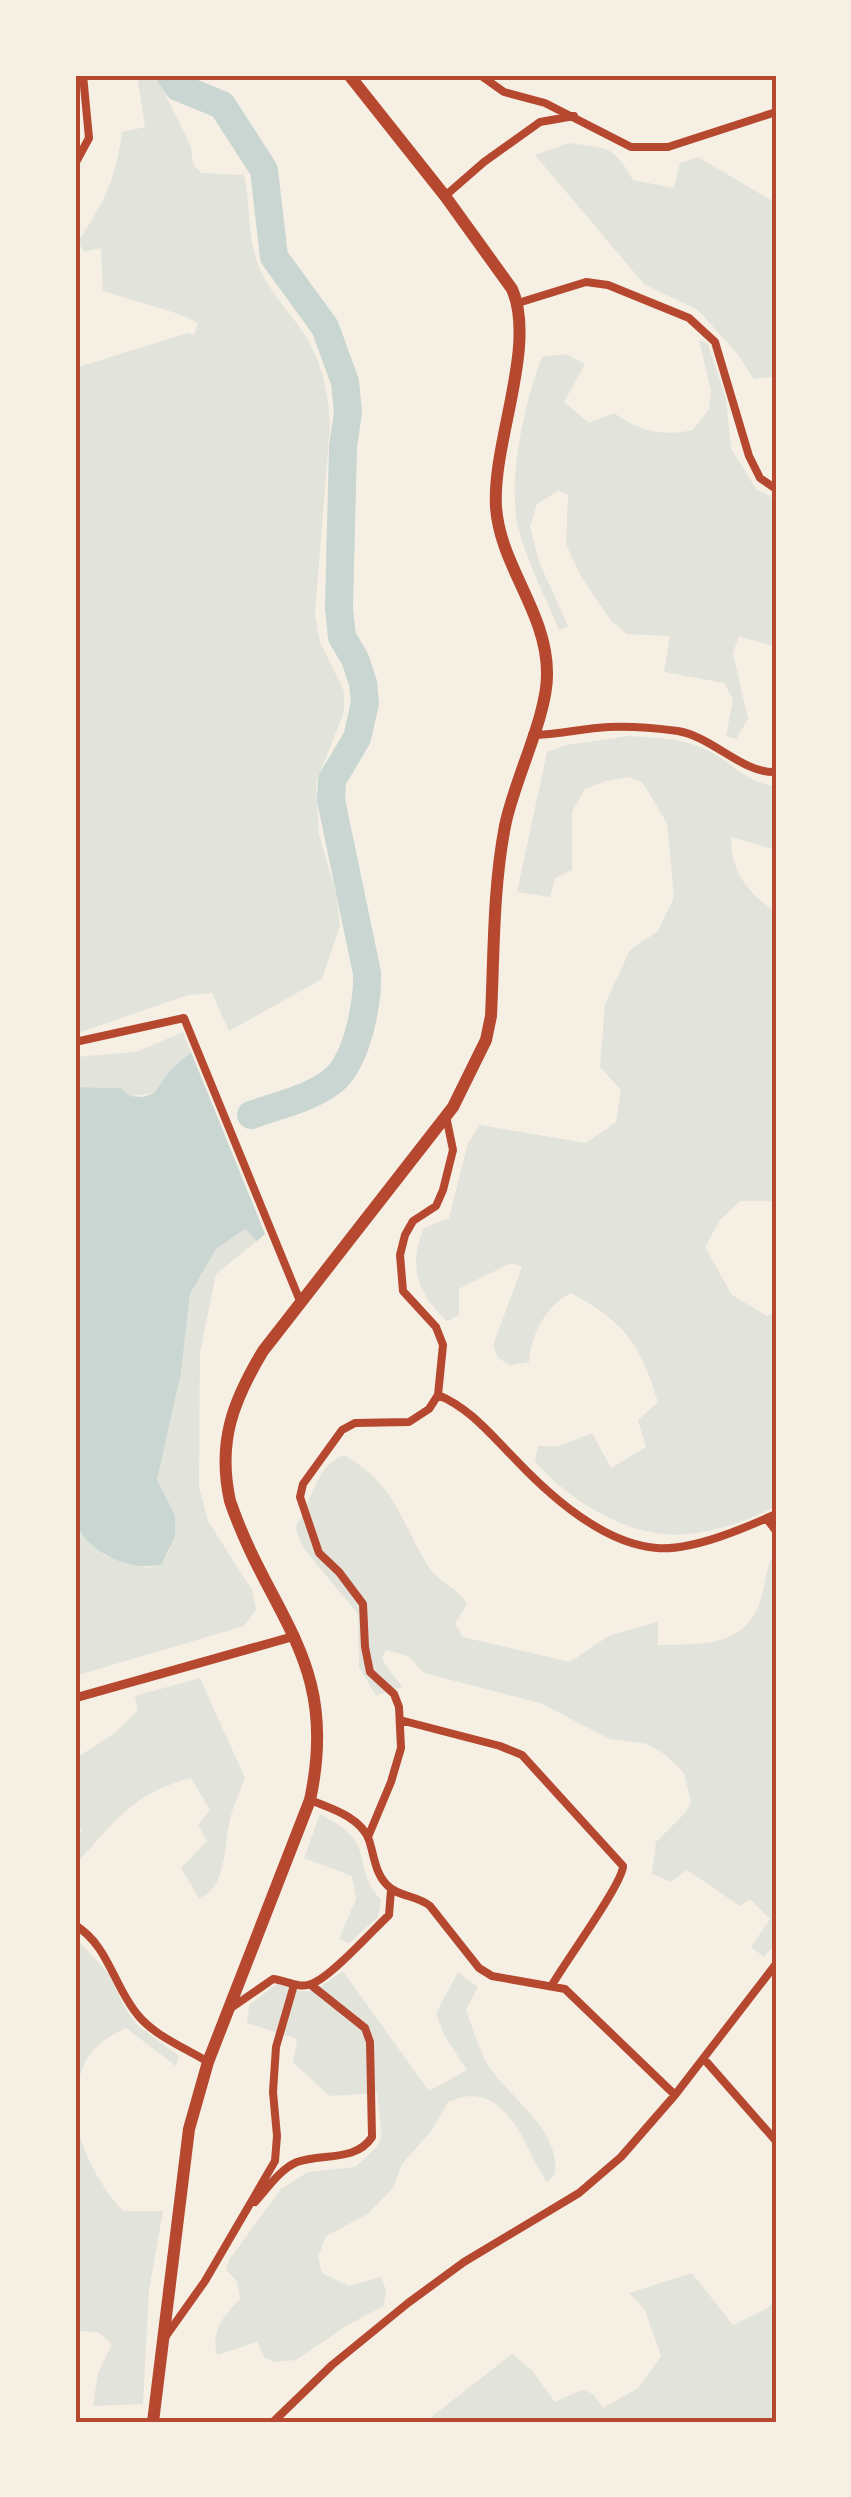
<svg xmlns="http://www.w3.org/2000/svg" width="851" height="2497" font-family="'PT Sans',sans-serif">
<rect width="100%" height="100%" fill="#f6efe4"/>
<path fill="#e2e4dc" d="M137 75H156L191 147 193 164 201 173 244 175C251 205 247 238 259 267 270 295 296 317 310 344 324 370 329 398 330 426L315 613 320 642 344 691V712L316 783 319 834 337 896 340 926 322 979 229 1031 212 993 188 995 75 1034V368L188 333 194 335 198 323 179 314 103 291 101 248 84 252 78 242C105 199 115 183 122 132L145 127Z
M569 143C608 149 613 144 633 180L674 188 680 163 698 157 776 203V376L754 379 738 355 698 310 644 284 535 155Z
M699 340 708 344 726 399 731 448 756 489 776 500V647L739 636 733 653 748 719 736 739 726 736 733 699 724 683 664 672 670 636 627 634 611 621 582 578 566 545 568 495 558 491 537 504 530 527 539 562 568 626 559 630C546 598 528 564 519 530 506 484 525 400 542 357L565 354 585 364 564 402 589 423 614 413C639 431 662 437 693 430L709 409 711 391Z
M629 736C659 738 688 738 714 754 735 766 750 784 776 786V850L731 837C731 873 748 893 776 912V1201H740L720 1220 705 1247 732 1295 767 1316 776 1311V1506C744 1523 700 1538 662 1534 615 1528 565 1497 535 1461L538 1446H560L592 1433 611 1468 646 1447 638 1420 658 1402C641 1345 625 1322 571 1293 546 1305 531 1335 529 1362L510 1365 498 1358 493 1345 522 1267 511 1263 459 1289V1315L447 1321C417 1294 408 1265 424 1228L449 1218 468 1143 480 1125 586 1143 616 1122 621 1090 600 1067 605 1004 630 950 658 931 674 897 667 823 642 782 629 777 606 781 585 789 572 812V870L555 878 550 897 517 892 547 752 566 745Z
M183 1032 191 1052 172 1068 154 1093 130 1096 121 1088 75 1087V1057L136 1052Z
M245 1229 257 1241 216 1274 200 1352 199 1487 208 1521 252 1590 256 1610 244 1626 75 1676V1510L104 1555 147 1568 162 1564 169 1552 175 1516 157 1480 181 1373 190 1294 216 1249Z
M344 1455C396 1485 399 1518 428 1566 438 1582 457 1587 467 1604L455 1624 463 1637 570 1662 610 1635 658 1622V1645C703 1644 747 1648 762 1596 766 1580 766 1564 776 1551V1943L764 1957 751 1947 770 1919 750 1899 740 1906 687 1870 671 1882 652 1874 656 1842 686 1812 691 1802 684 1773 663 1753 647 1744 610 1739 540 1703 424 1673 408 1656 386 1650 382 1659 402 1687 376 1696 359 1667 358 1614 304 1549 295 1527C312 1505 314 1466 344 1455Z
M200 1678 245 1778C240 1793 231 1809 229 1825 224 1848 226 1889 199 1898L181 1868 207 1841 198 1825 210 1810 191 1778C128 1795 118 1821 75 1864V1841L82 1829 75 1824V1759L116 1732 138 1710 135 1696Z
M320 1814C381 1845 348 1862 381 1900L378 1917 349 1943 339 1939 356 1899 352 1876 304 1858Z
M75 1937 109 1974 125 2008 137 2025 179 2056 176 2066 126 2028C89 2045 81 2061 75 2100Z
M343 1971 429 2091 467 2070 444 2035 436 2013 458 1972 478 1987 466 2010C473 2029 479 2051 490 2068 511 2099 561 2131 555 2174L547 2182C528 2155 513 2096 471 2096 464 2096 454 2100 448 2102L432 2130 402 2164 393 2188 368 2214 326 2236 318 2257 322 2273 349 2286 381 2277 386 2290 384 2306 346 2326 296 2360 275 2362 264 2357 257 2342 217 2355C211 2330 223 2317 240 2299L237 2281 226 2270 229 2260 281 2189 308 2172 355 2167 377 2147 382 2136 377 2093 330 2096 293 2063 297 2039 247 2023 249 2005 278 1983C310 1999 315 1990 343 1971Z
M75 2112C79 2147 99 2185 123 2211H163L149 2290 143 2404 93 2406 98 2373 112 2344 98 2332 75 2331Z
M692 2273 733 2325 768 2308 776 2299V2422H425L512 2354 532 2370 555 2402 584 2389 594 2395 603 2408 638 2388 661 2356 645 2310 629 2293Z"/>
<path fill="#c9d6d2" d="M191 1052 265 1234 257 1241 245 1229 216 1249 190 1294 181 1373 157 1480 175 1515V1536L162 1564C136 1572 98 1557 82 1534 78 1528 77 1518 75 1510V1087L121 1088 130 1096 143 1097 154 1093 171 1069Z"/>
<g fill="none" stroke-linecap="round" stroke-linejoin="round">
<path stroke="#c9d6d2" stroke-width="28" d="M170 75 178 87 222 105 264 170 274 257 325 327 345 382 348 412 343 447 339 608 342 637 355 659 363 683 365 703 357 738 332 780 331 800 367 973C368 1002 358 1055 337 1077 317 1097 278 1105 251 1115"/>
<path stroke="#b5482f" stroke-width="8" d="M480 75 504 92 545 103 631 147H668L776 112
M75 164 89 138 83 75
M445 196 484 162 540 122 574 116
M518 303 586 282 608 285 689 318 715 342 749 456 760 478 776 489
M532 735C559 735 582 728 609 727 632 726 655 728 678 731 713 737 743 774 776 772
M75 1042 184 1018 300 1301
M438 1395C470 1408 491 1435 515 1459 550 1496 604 1544 657 1548 692 1551 745 1528 776 1514
M767 1519 776 1531
M400 1720 500 1746 522 1755 623 1866C623 1883 565 1962 552 1985
M310 1800C330 1808 361 1817 369 1840 374 1855 375 1873 387 1885 398 1897 417 1895 430 1906L479 1968 492 1976 565 1989 675 2095
M368 1837 391 1782 401 1748 399 1707 394 1694 370 1672 365 1647 363 1604 339 1572 319 1553 300 1497 303 1484 342 1430 355 1423 409 1422 429 1409 438 1395 443 1345 436 1327 403 1291 400 1255 405 1235 413 1221 436 1206 443 1190 453 1150 446 1116
M75 1925C109 1946 113 1985 137 2014 153 2035 185 2048 208 2062
M231 2008 273 1979C285 1980 299 1989 311 1984 330 1978 373 1930 389 1915L391 1890
M704 2059 776 2141
M255 2202C267 2189 280 2169 297 2162 322 2153 356 2162 372 2137L370 2042 365 2028 311 1985
M166 2336 205 2281 275 2161 277 2136 273 2092 276 2047 294 1985
M273 2422 332 2365 408 2303 464 2262 579 2193 621 2157 675 2095 776 1964"/>
<path stroke="#b5482f" stroke-width="9" d="M75 1698 295 1636"/>
<path stroke="#b5482f" stroke-width="12" d="M153 2422 189 2129 208 2062 310 1800C340 1661 270 1618 230 1501 217 1442 233 1401 263 1351L453 1107 486 1040 491 1016C494 953 493 888 505 826 514 780 548 715 547 673 547 612 500 566 496 507 492 443 537 346 512 289L445 196 349 75"/>
</g>
<rect width="851" height="2497" fill="none" stroke="#f6efe4" stroke-width="155"/>
<rect x="78" y="78" width="696" height="2342" fill="none" stroke="#b5482f" stroke-width="4"/>
</svg>
